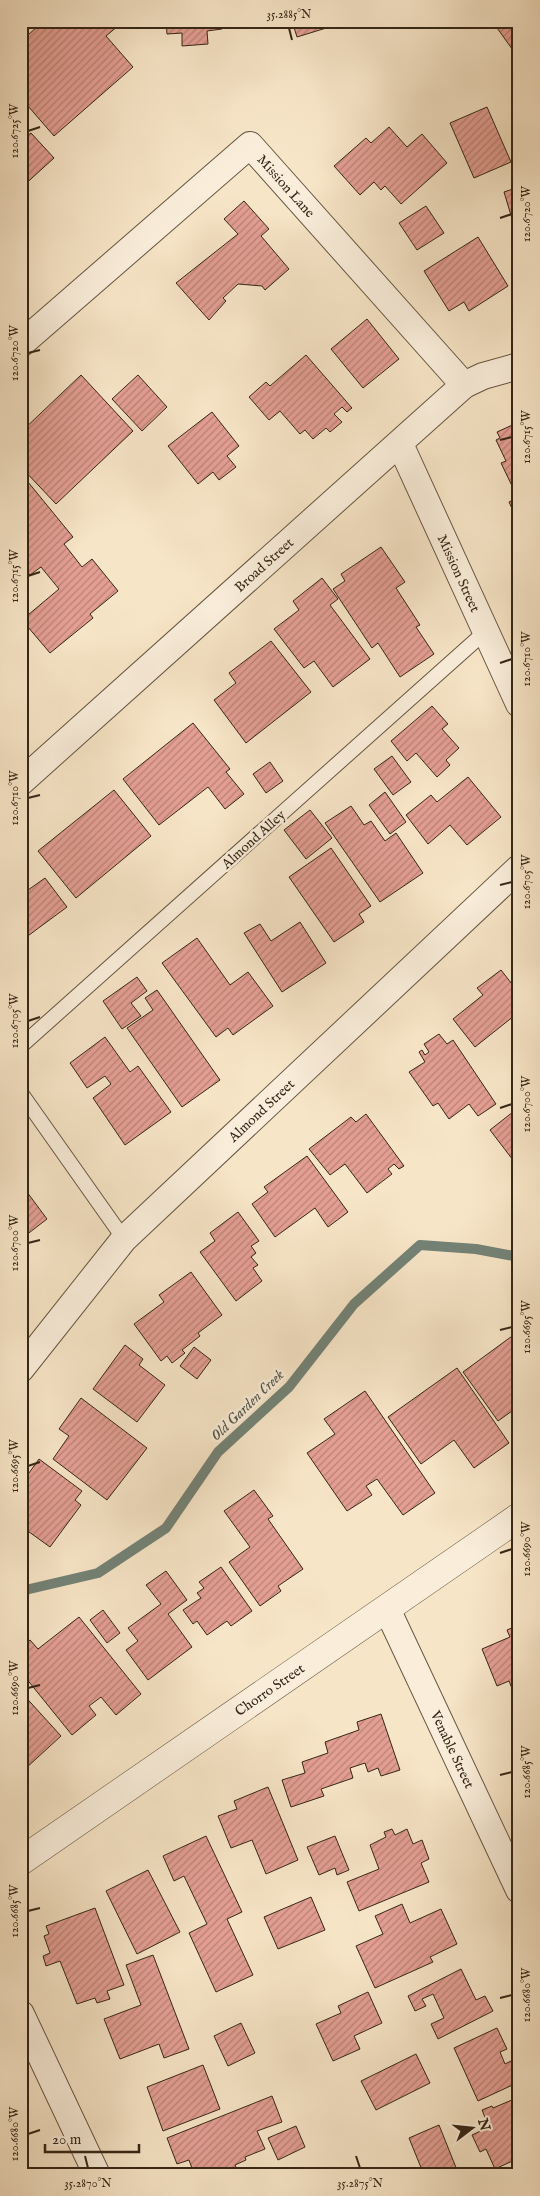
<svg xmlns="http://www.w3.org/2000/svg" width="540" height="2196" font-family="'IM FELL English',serif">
<defs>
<pattern id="building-hatch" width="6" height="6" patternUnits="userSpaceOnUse" patternTransform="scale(1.25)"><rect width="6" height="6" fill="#e49f93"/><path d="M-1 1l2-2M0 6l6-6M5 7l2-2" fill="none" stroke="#ba8177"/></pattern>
</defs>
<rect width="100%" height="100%" fill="#f7e5c7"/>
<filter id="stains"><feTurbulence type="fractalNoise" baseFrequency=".004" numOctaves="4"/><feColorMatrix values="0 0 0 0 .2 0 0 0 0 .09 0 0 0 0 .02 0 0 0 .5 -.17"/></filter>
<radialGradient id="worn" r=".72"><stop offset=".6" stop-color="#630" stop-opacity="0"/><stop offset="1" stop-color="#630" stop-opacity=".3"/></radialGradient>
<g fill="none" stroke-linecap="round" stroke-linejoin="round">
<path stroke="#738276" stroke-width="10" d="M21 1591 98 1573 166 1528 218 1452 289 1387 354 1304 420 1245 476 1249 519 1257"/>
</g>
<path fill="url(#building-hatch)" stroke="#352616" d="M44 21H124L106 36 133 67 54 136 21 98V41Z
M166 21H222V29L207 31 208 44 182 46V33L167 34Z
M292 21H349L297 37Z
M492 21H519V50L515 53Z
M487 107 511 162 474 178 450 123Z
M389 127 407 147 422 134 447 163 401 204 385 186 381 190 374 182 360 195 334 166 366 138 371 143Z
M21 130 27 136 31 133 54 158 21 188Z
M519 187V220L513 222 504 192Z
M244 201 269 229 261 236 289 269 265 290 262 286 238 284 223 298 226 301 209 320 176 283 238 234 224 219Z
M426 206 444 233 417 250 399 223Z
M478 237 508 286 469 311 464 302 449 311 424 271Z
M367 319 399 359 363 388 331 349Z
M306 355 352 408 347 412 342 407 334 414 342 422 330 432 326 428 313 439 305 430 300 434 280 411 269 420 249 397 266 382 270 386Z
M81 375 133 431 56 504 21 467V432Z
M138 375 167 407 142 431 112 399Z
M212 412 239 446 227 456 236 467 219 480 213 472 198 484 168 446Z
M519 422V487L514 490 501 463 506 461 496 440 500 438 497 432Z
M28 482 73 537 64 544 82 567 92 559 118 591 90 614 93 618 50 653 22 620 59 589 41 567 30 575 21 564V487Z
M519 497V524L509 502Z
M381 547 405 582 396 588 420 625 416 627 434 654 400 677 378 643 372 648 333 589 345 581 341 574Z
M322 578 338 599 330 605 370 659 333 687 314 661 304 668 274 629 299 610 293 601Z
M271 641 311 692 246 743 214 700 236 683 229 673Z
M432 706 448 724 442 729 459 748 446 760 450 765 437 777 416 753 407 761 391 741Z
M193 723 230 769 226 772 244 794 225 809 208 787 159 825 123 779Z
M392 756 411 782 393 795 374 769Z
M270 762 283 781 266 793 253 774Z
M468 777 501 817 467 845 450 825 428 844 406 815 431 795 437 802Z
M114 790 151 836 76 898 38 851Z
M385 792 406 822 390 834 369 805Z
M351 806 364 825 371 821 385 841 396 833 423 873 380 902 325 823Z
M310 810 332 838 306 859 284 830Z
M331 848 371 906 359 914 364 922 334 942 289 877Z
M45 878 67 907 21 941V895Z
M300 922 326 963 282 992 244 933 260 924 271 941Z
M197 938 230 985 248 972 273 1006 233 1035 228 1028 216 1037 162 963Z
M501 970 519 993V1012L475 1047 453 1019 483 995 477 988Z
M137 977 147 991 131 1003 141 1016 122 1029 103 1001Z
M157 990 220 1080 182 1107 127 1028 153 1010 145 998Z
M439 1034 447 1044 453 1040 496 1104 478 1116 469 1104 449 1119 438 1103 433 1106 409 1072 425 1062 419 1052 422 1050 425 1055 429 1052 424 1044Z
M105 1037 130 1072 138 1066 171 1112 125 1145 93 1098 111 1084 105 1076 87 1088 70 1063Z
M518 1108 519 1162 516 1164 490 1130Z
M366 1114 404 1166 399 1169 394 1164 388 1169 392 1174 367 1193 345 1164 330 1175 309 1149 351 1117 356 1122Z
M307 1156 348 1212 328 1227 315 1208 275 1237 252 1204 268 1192 264 1187Z
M21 1184 47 1219 21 1239Z
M238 1212 259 1241 251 1246 256 1253 251 1257 258 1265 253 1268 262 1281 236 1301 200 1252 215 1241 210 1233Z
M191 1272 222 1315 198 1333 200 1336 182 1350 185 1353 172 1363 167 1356 161 1361 134 1324 164 1302 159 1295Z
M519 1331V1406L498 1421 463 1372Z
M125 1345 143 1359 139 1365 165 1385 137 1422 93 1389Z
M194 1347 211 1360 197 1379 180 1366Z
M457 1368 509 1443 474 1468 454 1440 421 1464 388 1417Z
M365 1391 435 1493 403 1515 377 1479 366 1486 372 1495 347 1511 307 1453 335 1434 324 1419Z
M81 1398 147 1448 107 1500 53 1459 69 1436 59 1429Z
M39 1459 82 1491 75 1500 81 1505 50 1547 25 1529 28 1525 21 1521V1484Z
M254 1490 273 1516 268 1519 303 1569 278 1586 281 1591 260 1606 229 1562 250 1547 224 1511Z
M221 1567 252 1611 231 1626 227 1621 207 1635 197 1621 193 1624 183 1610 201 1598 197 1593 204 1588 199 1582Z
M166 1571 187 1600 168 1614 192 1647 148 1680 126 1650 138 1641 128 1628 161 1604 146 1585Z
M103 1610 120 1633 107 1643 90 1620Z
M79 1617 141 1694 116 1715 101 1697 89 1706 96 1715 72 1735 21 1672V1647L30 1640 38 1649Z
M519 1625V1706L509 1681 497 1686 482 1649 510 1637 507 1630Z
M21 1692 61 1736 25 1769 21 1764Z
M381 1714 400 1770 381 1776 378 1768 368 1772 365 1763 350 1768 353 1778 321 1789 324 1796 291 1807 282 1780 305 1773 302 1762 328 1753 325 1742 359 1730 357 1722Z
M268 1787 298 1860 266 1874 252 1840 231 1848 218 1816 237 1809 234 1801Z
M392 1829 395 1835 407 1829 413 1844 422 1840 429 1859 421 1863 429 1882 359 1911 347 1882 379 1869 370 1845 386 1837 384 1832Z
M206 1836 242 1912 227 1919 253 1975 216 1992 189 1933 207 1924 184 1876 174 1881 163 1856Z
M335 1836 349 1870 337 1875 335 1868 319 1875 307 1847Z
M148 1870 180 1932 137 1954 106 1891Z
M311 1897 325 1930 278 1949 264 1917Z
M402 1904 410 1923 441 1909 457 1944 430 1957 433 1962 375 1988 356 1946 383 1934 375 1916Z
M95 1908 124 1985 107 1991 110 1999 97 2003 95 1998 77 2004 60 1961 46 1966 43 1956 50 1953 44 1936 49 1934 46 1926Z
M153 1955 189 2049 164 2058 159 2044 120 2059 104 2019 141 2005 126 1965Z
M461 1969 476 2000 485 1996 493 2011 438 2039 431 2024 444 2018 433 1994 422 1999 426 2006 415 2011 408 1996Z
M368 1992 382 2023 354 2036 360 2049 333 2061 316 2024 341 2013 338 2006Z
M241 2023 255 2053 228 2066 214 2036Z
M497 2028 507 2049 500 2052 505 2064 513 2060 519 2072V2082L478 2101 454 2048Z
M416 2054 430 2083 376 2110 361 2081Z
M203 2065 220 2109 163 2131 147 2087Z
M272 2096 282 2122 257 2131 265 2149 245 2157 246 2160 235 2165 239 2174 187 2175 186 2173 193 2171 189 2160 177 2164 167 2138Z
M519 2097V2158L495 2169 486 2149 480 2152 472 2135 489 2127 482 2110 492 2106 493 2108Z
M439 2125 459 2175H424L409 2138Z
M296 2126 305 2147 278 2160 268 2138Z"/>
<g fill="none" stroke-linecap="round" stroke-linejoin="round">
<defs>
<path id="service" d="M21 1046 485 632
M21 1093 124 1239"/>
<g id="minor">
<path id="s1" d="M21 344 250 145 464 385"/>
<path id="s2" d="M400 444 519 704"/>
<path id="s3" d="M21 782 464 385 483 376 519 366"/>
<path id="s4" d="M21 1369 124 1239 519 868"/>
<path id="s5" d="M387 1609 519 1890"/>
<path d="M21 2014 97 2175"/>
</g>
<g id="tertiary">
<path id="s6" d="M21 1861 519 1517"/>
</g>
</defs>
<use href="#service" stroke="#665642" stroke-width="16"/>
<use href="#minor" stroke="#665642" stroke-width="28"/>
<use href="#tertiary" stroke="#665642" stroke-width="29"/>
<use href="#service" stroke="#faeedb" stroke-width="14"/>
<use href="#minor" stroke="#faeedb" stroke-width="26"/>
<use href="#tertiary" stroke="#faeedb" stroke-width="28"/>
</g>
<path fill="none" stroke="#352616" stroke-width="2" d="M289 28 292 40M28 131 40 127M500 218 512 214M28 353 40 350M500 440 512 437M28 576 40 572M500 663 512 659M28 798 40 795M500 885 512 882M28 1021 40 1017M500 1108 512 1104M28 1243 40 1240M500 1330 512 1327M28 1466 40 1462M500 1553 512 1549M28 1688 40 1685M500 1775 512 1772M28 1911 40 1908M500 1998 512 1995M28 2134 40 2130M85 2156 88 2168M356 2156 360 2168"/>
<g text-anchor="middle" stroke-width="5" stroke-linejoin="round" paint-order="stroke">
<g font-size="14" fill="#352616" stroke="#faeedb">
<text dy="5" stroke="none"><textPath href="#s1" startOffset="358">Mission Lane</textPath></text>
<text dy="5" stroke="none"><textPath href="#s3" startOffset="326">Broad Street</textPath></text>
<text dy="5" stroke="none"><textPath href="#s2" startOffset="142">Mission Street</textPath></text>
<text transform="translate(253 839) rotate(-42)" y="5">Almond Alley</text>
<text dy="5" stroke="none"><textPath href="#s4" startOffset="354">Almond Street</textPath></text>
<text dy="5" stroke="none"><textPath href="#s6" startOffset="302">Chorro Street</textPath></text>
<text dy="5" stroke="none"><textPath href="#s5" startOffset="155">Venable Street</textPath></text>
</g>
<g font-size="15" font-style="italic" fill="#545446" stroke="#faeedb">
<text transform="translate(247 1405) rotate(-44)" y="5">Old Garden Creek</text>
</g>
</g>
<rect width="540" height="2196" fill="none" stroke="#f7e5c7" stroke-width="55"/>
<g transform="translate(472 2128) rotate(74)" stroke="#faeedb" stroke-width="4" paint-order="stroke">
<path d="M0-4L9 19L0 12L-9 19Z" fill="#352616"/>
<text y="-8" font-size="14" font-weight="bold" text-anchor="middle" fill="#352616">N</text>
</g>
<path d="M45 2144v8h94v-8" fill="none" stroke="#352616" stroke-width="2.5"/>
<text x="52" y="2144" font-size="15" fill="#352616" stroke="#faeedb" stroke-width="4" paint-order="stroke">20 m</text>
<rect x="28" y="28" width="484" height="2140" fill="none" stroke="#352616" stroke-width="2"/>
<g font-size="12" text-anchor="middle" fill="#352616">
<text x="289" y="18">35.2885°N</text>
<text transform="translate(14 131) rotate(-90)" y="4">120.6725°W</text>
<text transform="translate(526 214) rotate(-90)" y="4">120.6720°W</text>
<text transform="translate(14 353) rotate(-90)" y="4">120.6720°W</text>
<text transform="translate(526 437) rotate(-90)" y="4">120.6715°W</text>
<text transform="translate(14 576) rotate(-90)" y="4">120.6715°W</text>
<text transform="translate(526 659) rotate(-90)" y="4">120.6710°W</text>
<text transform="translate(14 798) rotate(-90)" y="4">120.6710°W</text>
<text transform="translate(526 882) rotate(-90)" y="4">120.6705°W</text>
<text transform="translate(14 1021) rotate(-90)" y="4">120.6705°W</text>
<text transform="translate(526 1104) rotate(-90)" y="4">120.6700°W</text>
<text transform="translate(14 1243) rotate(-90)" y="4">120.6700°W</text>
<text transform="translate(526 1327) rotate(-90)" y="4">120.6695°W</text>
<text transform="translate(14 1466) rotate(-90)" y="4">120.6695°W</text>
<text transform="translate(526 1549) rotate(-90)" y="4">120.6690°W</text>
<text transform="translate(14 1688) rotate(-90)" y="4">120.6690°W</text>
<text transform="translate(526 1772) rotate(-90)" y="4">120.6685°W</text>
<text transform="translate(14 1911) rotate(-90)" y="4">120.6685°W</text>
<text transform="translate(526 1995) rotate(-90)" y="4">120.6680°W</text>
<text transform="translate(14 2134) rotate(-90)" y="4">120.6680°W</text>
<text x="88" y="2187">35.2870°N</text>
<text x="360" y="2187">35.2875°N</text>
</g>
<rect width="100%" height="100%" filter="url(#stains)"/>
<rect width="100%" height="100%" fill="url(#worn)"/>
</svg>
